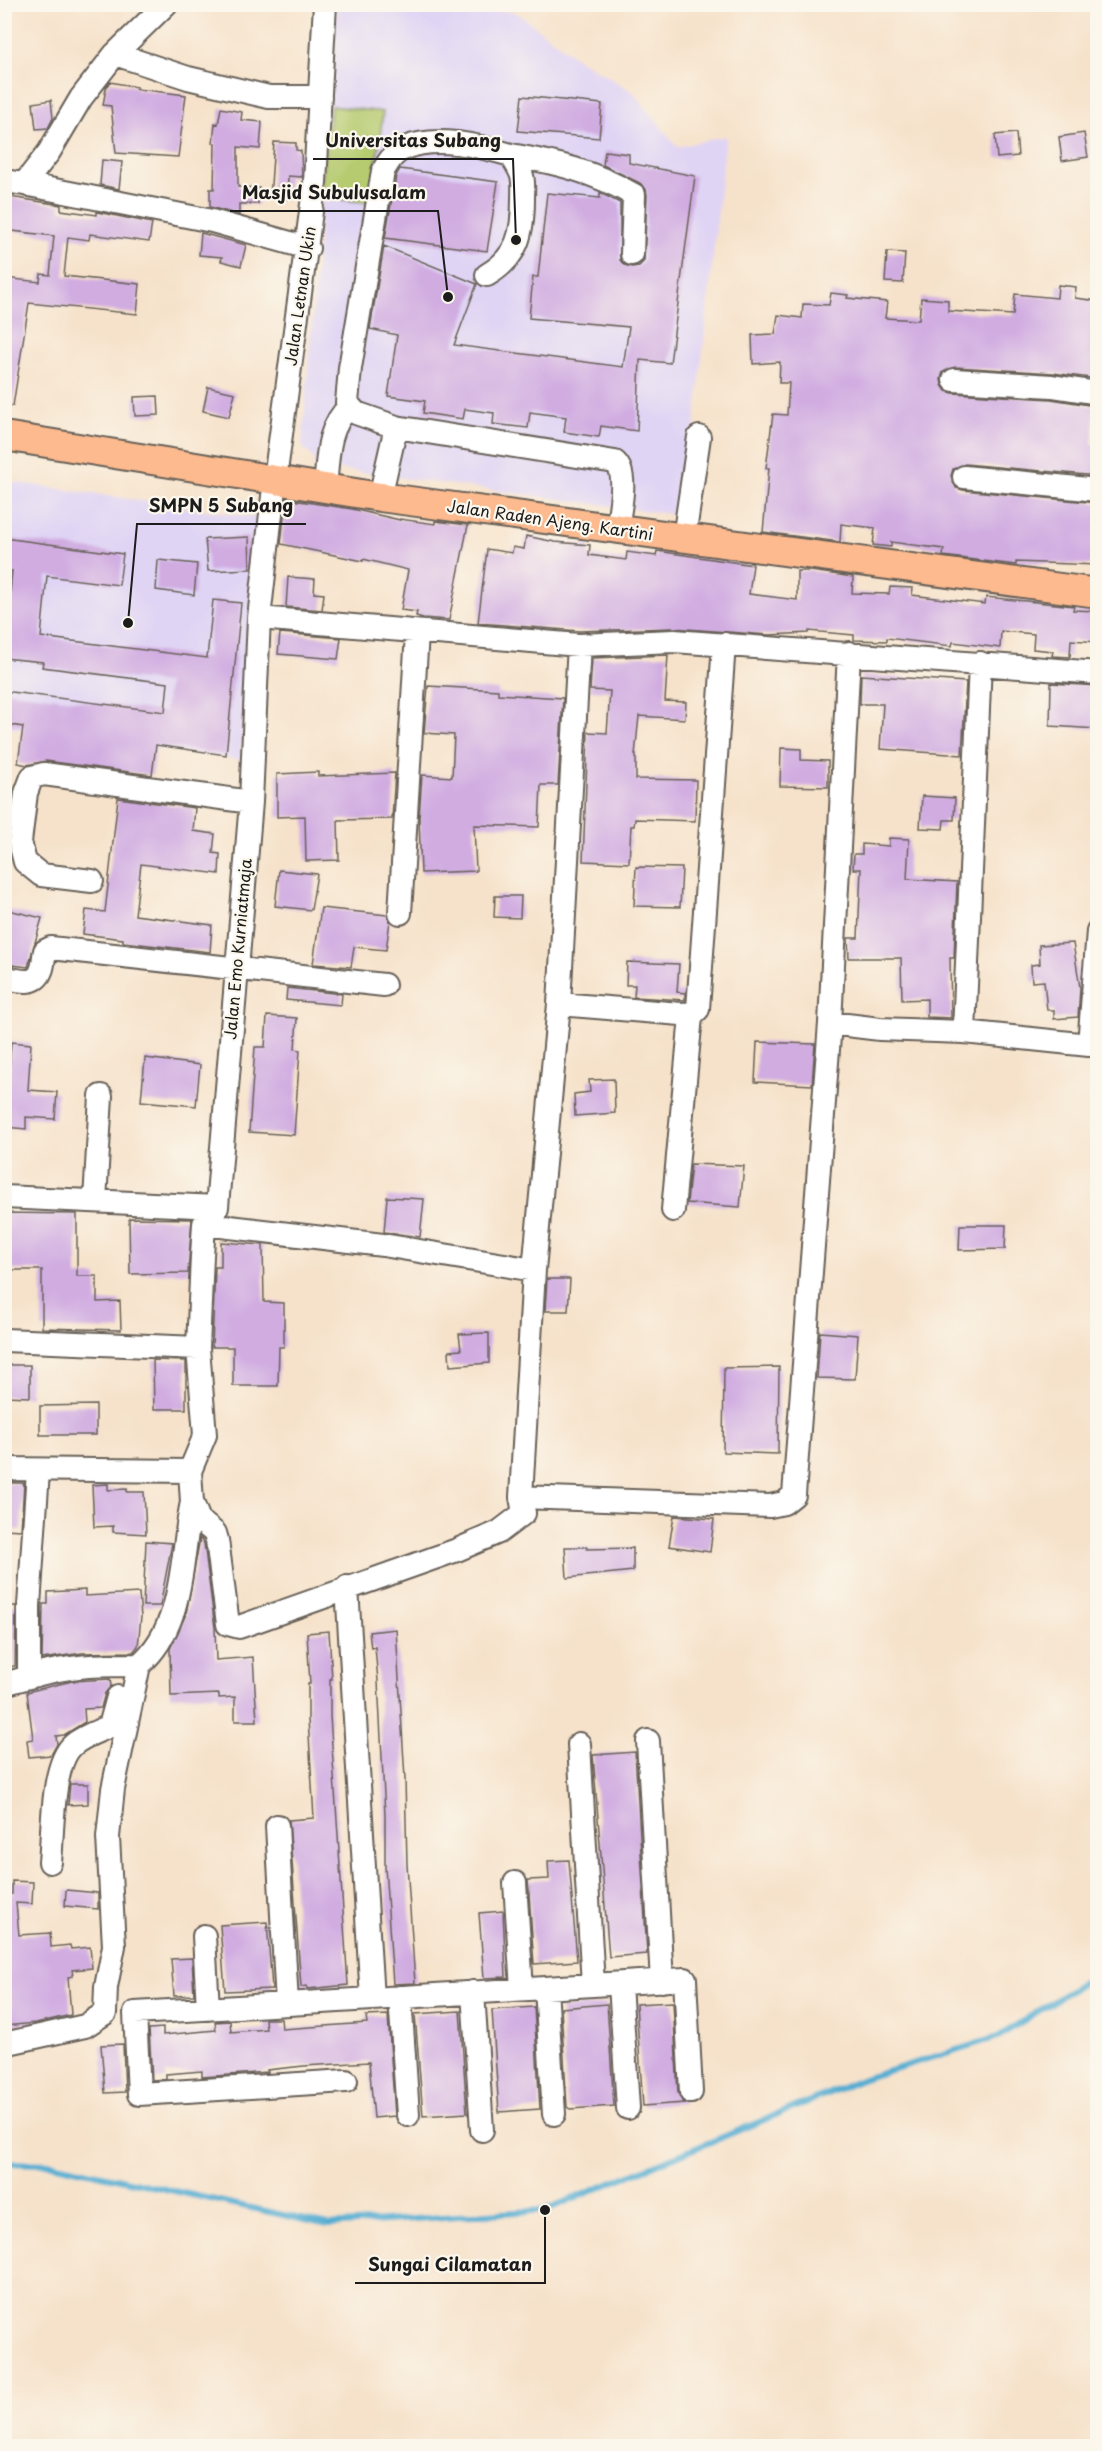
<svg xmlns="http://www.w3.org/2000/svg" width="1102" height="2451" font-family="'Playpen Sans',sans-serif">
<rect width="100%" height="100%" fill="#fbf7ec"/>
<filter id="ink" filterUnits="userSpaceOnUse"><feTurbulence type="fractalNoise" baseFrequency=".0167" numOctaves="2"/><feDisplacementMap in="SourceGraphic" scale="12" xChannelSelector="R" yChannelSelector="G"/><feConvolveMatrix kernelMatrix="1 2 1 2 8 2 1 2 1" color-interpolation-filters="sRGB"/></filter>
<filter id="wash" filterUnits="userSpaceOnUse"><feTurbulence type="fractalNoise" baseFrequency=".008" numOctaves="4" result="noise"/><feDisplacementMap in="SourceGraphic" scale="24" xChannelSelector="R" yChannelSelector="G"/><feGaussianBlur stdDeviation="1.35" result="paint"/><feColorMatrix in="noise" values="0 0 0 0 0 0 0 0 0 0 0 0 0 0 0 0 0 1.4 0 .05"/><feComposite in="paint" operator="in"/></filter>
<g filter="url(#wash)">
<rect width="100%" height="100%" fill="#f6e2ca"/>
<path fill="#e0d4f4" d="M337 5H467L517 13 578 59 632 91 677 147 726 136 685 516 314 466V459L302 446Z
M5 481 260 518 240 760 5 727Z"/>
<path fill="#b6cb70" stroke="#697446" stroke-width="1.5" d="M331 106 383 112 372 203 320 197Z"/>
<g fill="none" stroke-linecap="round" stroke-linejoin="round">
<path stroke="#55add2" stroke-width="6" d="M4 2163 52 2164 328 2225 545 2210 866 2078 998 2037 1098 1973"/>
</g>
<g id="blocks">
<path fill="#d0ace1" d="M110 82 137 87 136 89 186 95 178 157 116 153 111 106 103 105 106 88Z
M522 96 602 104 599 138 518 131Z
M51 100 53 118 48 128 36 129 33 103Z
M221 108 242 112 241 120 262 122 260 149 238 147V187L259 188 258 204H239V215L210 207V189H214L215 143H213L215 123 218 124Z
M1016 133 1018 156 997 158 995 135Z
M1084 133 1088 157 1062 161 1059 137Z
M274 142 296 143V150L301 151 302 177 288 176 287 199H270Z
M605 151 629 154V163L695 176 670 363 640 360 637 431 601 426 599 437 564 432 566 417 530 412 528 428 493 424 494 413 465 409 463 419 423 413 425 401 388 396 397 335 370 329 384 246 477 284 454 345 623 367 629 327 529 318 533 277H538L547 193 600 198V193L620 203V260L624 265 632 267 639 266 644 261 647 195 646 189 640 183 603 165Z
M102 160 122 162 119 189 100 185Z
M400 169 498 182 487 251 385 238 396 176Z
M10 197 61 205V210L97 215V212L152 223 149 242 90 234 89 240 68 237 64 276 140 284 137 314 29 303 13 406H4V278L40 282 41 274 50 275 54 236 4 230V198Z
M201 233 246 245 241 266 221 261 222 257 199 255Z
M887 252 905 253 903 283 885 282Z
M1058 285 1076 287 1075 298 1098 301V379L1053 373 955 367 943 372 941 379 942 385 946 391 953 393 1051 399 1095 406 1092 444H1098V476L965 464 953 469 951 476 956 488 963 490 1098 503V565L1016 562V565L943 556 944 549 891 542V547L873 545 875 528 841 524 840 542 763 532 769 468H766L773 414 787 415 789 383H779L780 362 753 364 752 335 775 334 778 315 802 318 803 304 829 305 831 293 848 295 847 298 887 302 885 318 919 320 921 298 948 300V311L1013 315 1015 294 1057 298Z
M208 387 235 393 229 417 203 411Z
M158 396 159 415 135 416 134 397Z
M286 499 352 509 400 520V519L435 524V521L468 525 449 620 423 618 416 616 417 612 401 610 408 570 363 559V561L281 544Z
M526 536 555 542 590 545 589 555 626 560 627 552 656 556 657 551 753 565 749 594 797 600V571H811L853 577 852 593 889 594 890 587 913 588 912 595 985 604 986 597 1074 606 1073 610 1098 611V642L1071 640 1070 657 1052 656 1053 651 1033 649 1034 634 1001 631 1000 648 953 642 952 646 887 638V641L854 640V635L809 631V633L769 635 673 628 579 631 478 623 487 549 512 553 513 547 524 549Z
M249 537 250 569 208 571 205 539Z
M4 538 123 554 119 585 47 576 41 637 207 658 213 600 241 603 226 755 156 745 152 775 46 761 27 765 18 763 23 727 4 724V691L165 712 168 683 42 667 43 662 4 658 12 571 4 570Z
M158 560 197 564 194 595 156 590Z
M288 577 315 579 314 593 324 594 322 610 286 607Z
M280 633 341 638 338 659 278 654Z
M668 655 665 701 686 702 685 719 639 716 635 755H636V779L696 780 695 821 635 819 634 826H631L629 863 583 861 588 732 607 733 610 691 590 690 592 658Z
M861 675 966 682 962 755 880 749 883 704H860Z
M1051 683 1098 686V729L1050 726Z
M428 686 498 690V694L563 698 558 785H541L539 827 474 825 476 871 421 873 419 818 422 775 452 777 454 735 424 733Z
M781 748 801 749V760L828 761V787L780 786Z
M318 772V776L395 773 392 819 338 820 339 860 306 861 305 816 277 817V774Z
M922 796 955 798 954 820H944L943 829 920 828Z
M118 798 195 808 193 831 215 834 213 853 220 854 219 874 141 864 135 915 212 925 210 952 123 942V939L83 934 86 910 105 912Z
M889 838 909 839 907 879 957 882 954 958H950L951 1018 927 1017V999L902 1000 901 958H849L848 938H858L861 869H853L854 854H862V844L889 846Z
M636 867 682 868 680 907 634 906Z
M279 870 317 874 311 910 275 906Z
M495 896H521L520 918 494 917Z
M321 908 387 915 390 921 386 950 354 947 351 967 313 964Z
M4 909 42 918 28 967 4 964Z
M1073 943 1080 988 1078 1017 1054 1019V1010H1047L1044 981 1032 982 1031 965 1040 964 1039 945Z
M627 962 679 964 677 992 685 993V1000L634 997 635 985H626Z
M287 988 342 994 341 1005 286 1000Z
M267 1016 297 1018 295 1049 300 1050 294 1135 249 1132 255 1047H265Z
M11 1042 31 1044 28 1090 57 1092 55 1119 26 1117V1129L5 1127 4 1085H8Z
M757 1042 815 1044 812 1085 755 1082Z
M145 1058 200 1065 196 1106 141 1101Z
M614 1079 615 1113 575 1116 574 1094 590 1092 589 1080Z
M691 1164 744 1166 740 1207 687 1203Z
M387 1197 424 1199 420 1237 384 1232Z
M4 1213 77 1214V1276H97V1302L120 1301 121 1330 42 1328V1270H4Z
M129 1218 192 1219 188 1273 130 1274Z
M960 1225H1006L1005 1249 959 1250Z
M221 1242 263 1245 264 1302 284 1303V1347H279L278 1386H233V1347H212L215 1267H221Z
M547 1279H570L568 1311H545Z
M820 1332 858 1335 855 1379 817 1378Z
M489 1333V1363L450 1366 449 1351 461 1350 459 1334Z
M153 1360 186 1361V1409H154Z
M4 1365H30V1397L4 1396Z
M779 1367 778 1454 723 1452 724 1368Z
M96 1405V1435H40V1406Z
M4 1483H24L21 1530 4 1529Z
M108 1484V1490L127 1489V1492H144L146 1534 113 1532V1526L94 1527 92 1485Z
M674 1516 714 1519 710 1552 669 1546Z
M200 1538 204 1543 215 1628 216 1660 253 1657 257 1721H235V1697L219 1698V1694L171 1696 170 1649 186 1614Z
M146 1541 172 1543 160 1606H143Z
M565 1547H587V1549L633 1548V1571L567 1578Z
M85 1590V1596L139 1593 141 1617 138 1646 133 1652 82 1653 42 1659 43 1604H48V1592Z
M4 1606H16L15 1666 4 1667Z
M396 1629 405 1779 407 1864 415 1983 393 1984 385 1867V1815L378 1681 375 1647 371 1648 369 1632Z
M329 1631 332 1679H330V1716L348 1985 307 1989V1986L301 1987 289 1820 314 1818 308 1719V1684H310L307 1633Z
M110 1679 111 1686 105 1693 101 1708 84 1709 85 1722 64 1735 56 1736 57 1744 51 1755 29 1757 27 1740 33 1739 27 1692 72 1681Z
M635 1752 647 1954 609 1957 593 1755Z
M70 1784H88V1804L68 1805Z
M569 1860 577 1961 534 1964 528 1880 549 1879 548 1861Z
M12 1881 33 1882 32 1904 16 1903 19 1935 50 1933 51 1947 70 1945 71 1949 90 1947 92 1968 72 1970 73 1976 68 1977 71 2015 36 2023 4 2026V1894H12Z
M66 1890 98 1893V1909L65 1906Z
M503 1911 506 1977 484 1978 479 1913Z
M267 1922 272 1989 225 1991 220 1925Z
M192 1958 194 1995 174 1996 171 1959Z
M673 2002 678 2093 684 2103 643 2106 636 2004Z
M607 2004 614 2106 570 2109 567 2107 561 2008Z
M534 2007 540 2109 499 2112 492 2010Z
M460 2011 467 2113 423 2116 415 2014Z
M388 2015 395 2116 374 2118 369 2062 304 2066 267 2070 268 2072 202 2077V2071L166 2074V2079L152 2080 149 2029 163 2028V2035L216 2030 215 2022 230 2021 231 2032 266 2029 265 2019H281L282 2029 367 2023 366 2016Z
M123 2044 125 2092 105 2093 101 2045Z"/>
</g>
</g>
<g filter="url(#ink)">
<use href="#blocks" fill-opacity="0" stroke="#686159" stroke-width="1.5"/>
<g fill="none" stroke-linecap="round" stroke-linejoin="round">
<defs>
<path id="minor" d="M115 54 188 78 269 97H320
M511 155C557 163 593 171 634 195L632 254
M24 184 212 221 308 248
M4 185 11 182 24 184 49 152 81 98 115 54 166 4
M487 275C518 257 523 233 523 199 523 192 524 183 522 176 520 169 515 162 511 155 480 146 437 135 405 148 394 152 389 161 383 171L350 368 347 403 356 413 396 427 615 462C629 474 619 512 617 529
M954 380 1052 386 1098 393
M964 477 1098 490
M325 489C328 459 326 428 350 406
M380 497 396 427
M684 538 699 437
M259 618 579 645 674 641 1098 673
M92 881 41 875 25 862 20 842 26 793 32 777 44 774 251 802
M400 913 417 633
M4 977C16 980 35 987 41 971 44 965 43 958 45 951L51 948 384 985
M559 1004 681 1014 692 1013 691 1016 698 1009 724 644
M830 1023 880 1029 964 1032 1089 1045 1098 931
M964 1032 980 663
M4 1197 217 1207 251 802 259 618 275 479 315 182 325 4
M95 1201 101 1096
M217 1207 204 1224 202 1256 198 1348 205 1435 190 1471 192 1502 199 1520 215 1533 217 1540 228 1624 239 1627 457 1550 499 1532 524 1513 521 1497 534 1270 559 1004 579 645
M673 1210 691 1016
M204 1224 383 1245 534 1270
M4 1340 198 1348
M4 1469 190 1471
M521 1497 770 1506 784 1503 794 1495 830 1023 849 653
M29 1677C68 1665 99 1665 139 1665
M4 1684 29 1677V1606L38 1471
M648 1741 662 1981
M277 1826 287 2004
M50 1862C53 1834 51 1764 73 1745 83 1736 99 1731 110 1726L118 1697
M515 1883 522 1989
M204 1936 208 2009
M620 1984 628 2108
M593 1985 685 1979 691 2092
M546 1988 554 2114
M473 1992 482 2130
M400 1997 408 2115
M372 1999 593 1985 579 1744
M4 2044 85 2026 105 2013 106 1987 114 1946 108 1837 113 1789 139 1665C186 1625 180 1557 192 1502
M346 2081 139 2094 135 2013 372 1999 347 1587"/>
<path id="major" d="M4 436 380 497 1098 593"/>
</defs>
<use href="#minor" stroke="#686159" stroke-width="26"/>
<use href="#major" stroke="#686159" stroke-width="32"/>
<use href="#minor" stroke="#fff" stroke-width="22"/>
<use href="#major" stroke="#fcba8e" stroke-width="28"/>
</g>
</g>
<g text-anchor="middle" stroke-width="4.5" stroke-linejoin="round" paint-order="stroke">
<g font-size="16" fill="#1c1c1c" stroke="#fbf7ec">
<text transform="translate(300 296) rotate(-82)" y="6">Jalan Letnan Ukin</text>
<text transform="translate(550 520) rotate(8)" y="6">Jalan Raden Ajeng. Kartini</text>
<text transform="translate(238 949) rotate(-85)" y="6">Jalan Emo Kurniatmaja</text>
</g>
</g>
<path fill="none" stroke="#1c1c1c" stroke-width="2" d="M516 240L513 159H313M448 297L438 211H230M128 623L137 524H306M545 2210L545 2283H355"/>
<g fill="#1c1c1c" stroke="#fbf7ec" stroke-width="2">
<circle cx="516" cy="240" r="6"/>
<circle cx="448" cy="297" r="6"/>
<circle cx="128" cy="623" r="6"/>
<circle cx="545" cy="2210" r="6"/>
</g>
<g font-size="18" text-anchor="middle" font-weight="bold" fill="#1c1c1c" stroke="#fbf7ec" stroke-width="4.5" stroke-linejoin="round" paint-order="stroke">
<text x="413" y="147">Universitas Subang</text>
<text x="334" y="199">Masjid Subulusalam</text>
<text x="221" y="512">SMPN 5 Subang</text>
<text x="450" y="2271">Sungai Cilamatan</text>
</g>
<rect width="1102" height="2451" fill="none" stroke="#fbf7ec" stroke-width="24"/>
</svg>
